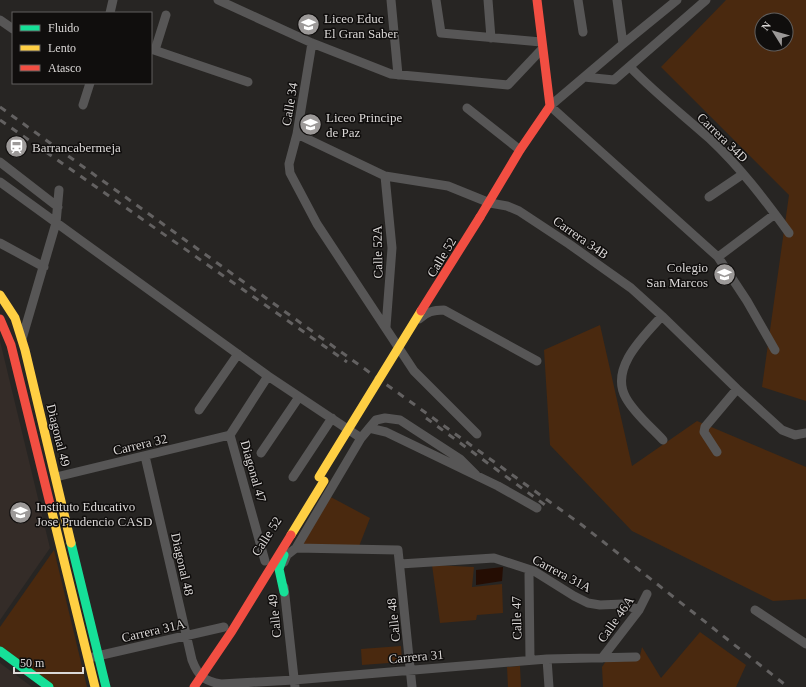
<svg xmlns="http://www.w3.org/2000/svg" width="806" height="687" font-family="Georgia,serif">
<rect width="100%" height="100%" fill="#272523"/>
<path fill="#342c28" d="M0 341 50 548 0 620Z
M0 663 32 687H0Z"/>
<path fill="#4a290f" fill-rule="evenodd" d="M726 0H806V401L762 387 789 195 661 67ZM762 20H786V44H762Z
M600 325 632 466 697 421 806 467V599L773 601 632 531 550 445 544 350Z
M327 495 370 518 358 549 296 548Z
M54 550 87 687H52L0 648V627Z
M432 565 474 567 472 587 502 584 503 613 477 615 476 620 440 623Z
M700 632 746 665 736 687H603L602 667 606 661 639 660 642 647 661 678Z
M401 646 402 662 362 665 361 649Z
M520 666 521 687H508L507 667Z"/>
<path fill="#250d03" d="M503 567 502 581 476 585V570Z"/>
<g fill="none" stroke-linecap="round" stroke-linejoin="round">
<path stroke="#575656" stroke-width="9" d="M218 0 312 43 391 74 508 85 542 49
M391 0 398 75
M436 0 441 33 541 42
M488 0 491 38
M578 0 583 32
M617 0 623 44
M677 0 623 44 550 106 718 257 747 301 775 350
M110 13 113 0
M0 20 13 29
M312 43 297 134 289 164 290 173 317 224 414 371 477 434
M151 49 248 82
M155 50 166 15
M630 67C655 93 683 115 710 139 740 167 765 200 789 233
M584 77 614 80 706 0
M83 105 90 83
M467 108 520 150
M297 134 385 176 448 186 490 203 507 206 519 211 569 244 631 288 662 316 737 389 782 430 795 435 806 433
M0 162 58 207
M385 176 392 248 386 327
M0 182 268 376 361 438
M709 197 743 174
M0 243 44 267
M718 257 775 214
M662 316C644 336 609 368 626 398 635 414 651 427 663 440
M419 319C427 312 433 310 444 310L537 361
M22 339 56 223 59 190
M199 410 238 354
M369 428 386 432 498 486 537 508
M230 435 265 561
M230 435 268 376
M717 452 704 432 705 427 737 389
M261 453 299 397
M145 456 192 660C198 676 204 681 221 684L294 680 547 659 636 657
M56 477 230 435
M293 477 332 418
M296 548 398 550 412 687
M284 562 287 555 296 548 361 438 376 420 385 418 400 420 460 459 476 475
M400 564 494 558 534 571 574 596 588 603 600 605 623 604 639 610
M529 574 530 660
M284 587 295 687
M755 610 806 644
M93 657 224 627
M602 658 639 610 647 594
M547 659 549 687"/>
<path stroke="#16e098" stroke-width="9" d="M71 543 106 687
M284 555 279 569 284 592
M0 651 49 687"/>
<path stroke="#ffcf43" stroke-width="9" d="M0 295 15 318 25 350 71 543
M51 508 95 687
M291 535 324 481"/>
<path stroke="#f24e42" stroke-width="9" d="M480 217 520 150 550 106 537 0
M0 319 11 345 51 508
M194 687 232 631 291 535"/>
<path stroke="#636161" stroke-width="3" stroke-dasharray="7 7" stroke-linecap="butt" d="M0 107 582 525 788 687
M0 120 347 362
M426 418 545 505"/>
<path stroke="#ffcf43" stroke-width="9" d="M319 477 421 311"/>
<path stroke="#f24e42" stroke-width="9" d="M421 311 480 217"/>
</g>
<defs>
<symbol id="school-disc" viewBox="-11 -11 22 22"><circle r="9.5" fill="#9c9998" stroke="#100e0d"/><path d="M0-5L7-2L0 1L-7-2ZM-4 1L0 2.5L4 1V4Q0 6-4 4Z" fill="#fff"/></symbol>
<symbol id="station-disc" viewBox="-11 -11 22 22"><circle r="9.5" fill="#9c9998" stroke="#100e0d"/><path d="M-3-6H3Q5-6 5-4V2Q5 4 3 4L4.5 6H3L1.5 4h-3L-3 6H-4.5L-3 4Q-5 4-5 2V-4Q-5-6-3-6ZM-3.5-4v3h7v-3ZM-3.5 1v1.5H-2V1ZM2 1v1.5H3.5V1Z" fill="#fff"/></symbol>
</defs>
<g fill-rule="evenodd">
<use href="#school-disc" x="296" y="12" width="25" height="25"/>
<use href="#school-disc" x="298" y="112" width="25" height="25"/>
<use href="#station-disc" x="4" y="134" width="25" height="25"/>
<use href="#school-disc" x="712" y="262" width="25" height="25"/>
<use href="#school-disc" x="8" y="500" width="25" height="25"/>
</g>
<g text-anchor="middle" stroke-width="3" stroke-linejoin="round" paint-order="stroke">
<g font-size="13" fill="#dbd8d7" stroke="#100e0d" text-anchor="start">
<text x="324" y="23">Liceo Educ<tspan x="324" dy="15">El Gran Saber</tspan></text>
<text x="326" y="122">Liceo Principe<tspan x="326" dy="15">de Paz</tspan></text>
<text x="32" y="152">Barrancabermeja</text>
<text x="708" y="272" text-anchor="end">Colegio<tspan x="708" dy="15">San Marcos</tspan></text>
<text x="36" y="511">Instituto Educativo<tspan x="36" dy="15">Jose Prudencio CASD</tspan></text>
</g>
<g font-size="13" fill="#dbd8d7" stroke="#100e0d">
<text transform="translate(289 104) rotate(-80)" y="5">Calle 34</text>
<text transform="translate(723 137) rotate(44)" y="5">Carrera 34D</text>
<text transform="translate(581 237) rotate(35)" y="5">Carrera 34B</text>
<text transform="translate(377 252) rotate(-91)" y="5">Calle 52A</text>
<text transform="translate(441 257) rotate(-59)" y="5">Calle 52</text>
<text transform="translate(59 435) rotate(76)" y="5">Diagonal 49</text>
<text transform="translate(140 444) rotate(-13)" y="5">Carrera 32</text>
<text transform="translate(254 471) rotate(74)" y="5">Diagonal 47</text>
<text transform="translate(266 536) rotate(-57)" y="5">Calle 52</text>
<text transform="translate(183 564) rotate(77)" y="5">Diagonal 48</text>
<text transform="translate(562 573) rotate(28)" y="5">Carrera 31A</text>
<text transform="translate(274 616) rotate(-96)" y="5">Calle 49</text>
<text transform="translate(516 618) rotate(-91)" y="5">Calle 47</text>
<text transform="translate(615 619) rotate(-55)" y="5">Calle 46A</text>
<text transform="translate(393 620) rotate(-96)" y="5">Calle 48</text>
<text transform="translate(153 630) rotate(-13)" y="5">Carrera 31A</text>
<text transform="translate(416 656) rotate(-5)" y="5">Carrera 31</text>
</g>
</g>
<rect x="12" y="12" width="140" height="72" fill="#100e0d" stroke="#615f5e"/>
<rect x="20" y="25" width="20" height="6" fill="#16e098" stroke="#615f5e"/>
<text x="48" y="32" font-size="12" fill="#dbd8d7">Fluido</text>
<rect x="20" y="45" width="20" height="6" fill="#ffcf43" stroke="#615f5e"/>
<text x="48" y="52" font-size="12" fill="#dbd8d7">Lento</text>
<rect x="20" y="65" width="20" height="6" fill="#f24e42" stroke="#615f5e"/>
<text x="48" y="72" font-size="12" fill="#dbd8d7">Atasco</text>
<g transform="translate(774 32) rotate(307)"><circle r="19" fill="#100e0d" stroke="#615f5e"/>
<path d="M0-3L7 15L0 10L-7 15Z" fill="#9c9998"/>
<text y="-6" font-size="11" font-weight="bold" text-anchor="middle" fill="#dbd8d7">N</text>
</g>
<path d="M14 667v6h69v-6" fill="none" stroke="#dbd8d7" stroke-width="2"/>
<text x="20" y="667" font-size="12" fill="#dbd8d7" stroke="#100e0d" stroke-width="3" paint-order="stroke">50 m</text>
</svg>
